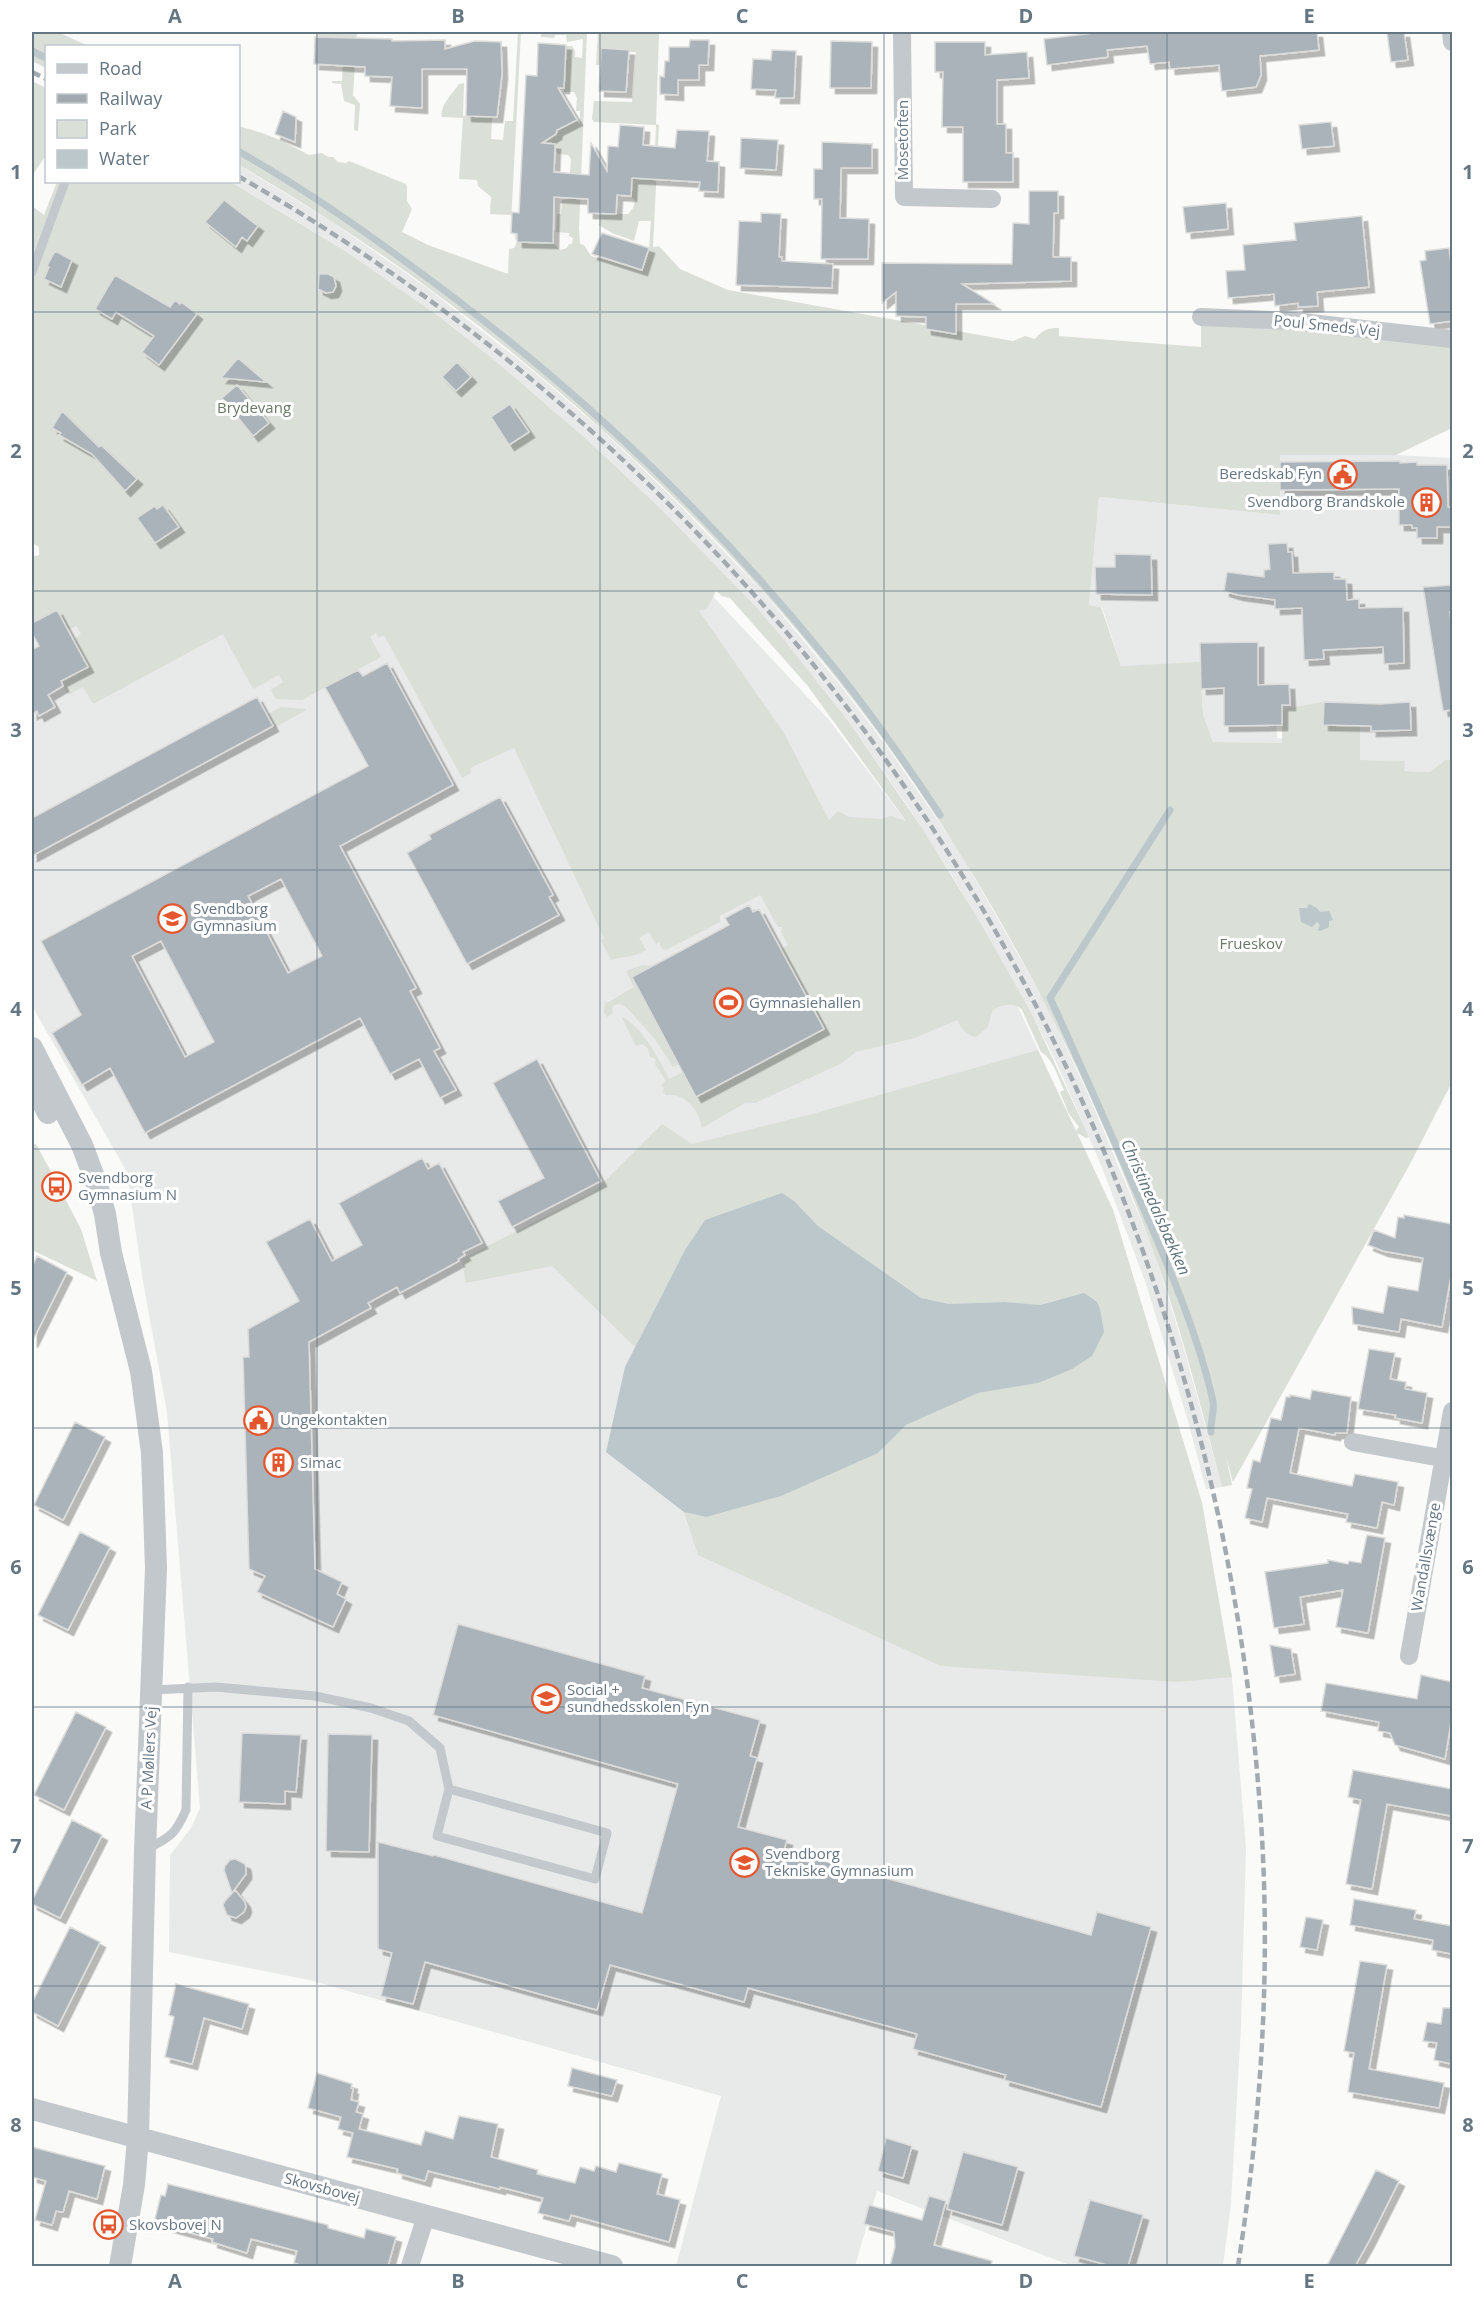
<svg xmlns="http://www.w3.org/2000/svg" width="1484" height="2298" font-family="'Open Sans',sans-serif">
<defs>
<filter id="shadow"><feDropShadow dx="5.5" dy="5.5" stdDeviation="0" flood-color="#0004"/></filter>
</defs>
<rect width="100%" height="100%" fill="#fafaf8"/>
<path fill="#e8e9e9" d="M239 165 329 220 426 287 533 371 603 431 670 495 763 592 837 681 888 748 959 851 1009 938 1048 1008 1092 1103 1154 1251 1184 1349 1222 1487 1206 1489 1188 1421 1146 1284 1103 1170 1058 1066 1032 1014 953 877 907 805 849 722 786 642 656 504 585 438 498 363 441 318 350 254 231 182H238Z
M536 442 707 590 829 720 911 828 1019 1009 1113 1210 1202 1503 1232 1677 1246 1847 1241 2027 1231 2203 1223 2266H1072L877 2191 855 2266H676L721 2096 309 1980 169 1952 170 1855 191 1828 200 1808 167 1412 143 1282 127 1172 32 1006V572Z
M1280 455H1396L1452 458V759L1445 760 1430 772 1404 771V761L1360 760V726L1323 725 1282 709H1276L1277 738 1283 739V743L1213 742 1203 714 1200 663 1121 666 1102 607 1089 605 1099 497 1280 515Z"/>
<path fill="#dadfd7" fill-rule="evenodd" d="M32 32H58L88 46H46V68L32 61Z
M316 32H357L353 95 360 104 358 131 354 130 355 105 344 101 341 84 332 83V81H342L344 38 316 37Z
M518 32H521L511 223V215L490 214 491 197 478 186 477 180 459 179 463 118 442 117C439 106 453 93 459 84L464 83 463 116 488 117 497 111 492 119 491 139 503 140 505 121H513Z
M541 32H587L579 228 580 244 584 245 591 256 642 270 649 248 651 221H639L634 241 612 233 599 225 600 214H628L633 208 635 201 631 196 633 150 655 151 656 125 594 122 592 119 594 101 632 102 636 52H629L628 50 601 48 600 65H596L598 32H659L656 124 659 125 653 247 659 246 680 269 728 290 1013 341 1025 336 1035 339C1042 330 1048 328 1059 328V336L1201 347V325L1291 329 1452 345V428L1396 455H1280V515L1099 497 1089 605 1101 607 1121 666 1200 662 1203 714 1213 742 1282 743V709L1324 702 1323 725 1360 726V760L1405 761 1404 771 1430 772 1445 760 1452 759V1082L1410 1164 1233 1482 1226 1457 1232 1485 1222 1487C1201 1407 1181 1327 1153 1250 1102 1111 1037 977 959 852 788 576 520 325 239 165V126C246 129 254 130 262 133 279 139 294 147 309 155L322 153 328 157H333L338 162 346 163 349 161 406 184 407 187V201L412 209 402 232 428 245 508 274 509 249 514 248 517 242 553 243 560 250 567 248 569 244H572L573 238 569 236V233L556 232 557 214H561L562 200 568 199 571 159 568 155 558 154 555 147 524 141 546 142 547 135 576 120 580 124V111H576L577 98 574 92H564L566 46H572L575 51V57L582 58 583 39 567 42 566 35H555L554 38 541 37Z
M32 81 46 88V155L32 176Z
M57 182H231L350 254 441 318 498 363 585 438 656 504 756 607 786 642 849 722 924 831 981 924 1032 1014 1089 1137 1086 1138 1077 1133 1113 1210 1202 1503 1232 1677 1177 1682 941 1666 698 1555 684 1512 706 1517 878 1453 906 1425 978 1393 1038 1383 1092 1356 1059 1299 1040 1305H1028L1005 1302 949 1304 921 1298 818 1226 795 1202 705 1220 685 1250 635 1347 552 1266 466 1283 462 1259 595 1191 662 1124 692 1144 812 1114 1038 1050 1076 1131 1079 1127 1069 1114 1060 1092 1064 1090C1058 1077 1053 1059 1041 1052L1022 1010C1015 1002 1002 1004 993 1010L987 1028 976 1037C967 1036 961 1028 957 1020L915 1038 856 1052 840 1064 755 1103H745L702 1128C700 1111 684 1092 666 1095L663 1092 664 1088 661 1086 666 1081 655 1064 656 1059 650 1057C649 1050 648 1047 642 1044L636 1046 621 1016C644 1029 657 1056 669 1079L683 1072 823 1029 780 949 788 945 781 932 782 927H778L760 895 720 916V922L666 950 662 949 659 942 656 944 649 932 639 938 646 950C632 958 624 956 611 960L601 940 604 938 514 748 472 767 470 769 471 773 462 778 384 635 379 638 376 633 370 637 381 657 302 700 276 699 271 690 283 682 279 675 253 689 223 634 93 704 83 687 68 695 61 681 88 667 73 640 81 634 76 626 68 630 57 610 32 623V556H37L39 555V547L32 543V479L34 477 32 469V206L44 215ZM716 591 722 596 730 598 807 685 906 821 891 816 881 819 849 817 838 811 829 820 784 733 699 611 707 609Z
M281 707 305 709 306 710 274 728 266 715Z
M642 965 652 966 632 977 679 1064 673 1067 655 1039 625 1006 619 1004 614 1005 612 1009 613 1013 607 1017 604 1012 605 1001 607 1003 634 987 626 971Z
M36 1144 56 1181 52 1184 57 1193 61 1191 81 1229 97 1281 34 1251 32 1254V1145Z"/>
<path fill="#bbc7cb" d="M1309 904 1317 908 1320 912 1329 911 1333 920 1329 921V927L1320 931 1318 930 1320 925 1317 922 1312 927 1301 922 1299 908H1307Z
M782 1193 795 1202 818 1226 921 1298 949 1304 1005 1302 1040 1305 1084 1293 1097 1302 1100 1309 1104 1332 1092 1356 1072 1369 1038 1383 978 1393 906 1425 878 1453 781 1496 706 1517 684 1512 606 1452 625 1367 685 1250 705 1220Z"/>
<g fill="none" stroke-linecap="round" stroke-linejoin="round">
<path stroke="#bbc7cb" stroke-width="7" d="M32 51 46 58
M238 151C298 185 355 224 410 265 563 376 703 506 822 653 865 704 903 759 940 815
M1170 810 1050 998C1082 1067 1112 1137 1143 1207 1170 1270 1198 1334 1213 1401 1215 1412 1210 1421 1211 1432"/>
</g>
<path fill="#aab3b9" stroke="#dcdcda" stroke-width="1.5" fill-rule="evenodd" filter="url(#shadow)" d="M1103 32H1317L1319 50 1260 56 1261 75 1256 87 1222 91 1219 65 1170 69 1169 62 1150 64 1147 46 1107 50 1108 57 1047 65 1044 39Z
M1387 32H1404L1408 60 1391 62Z
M315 37 392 39V41L445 40V49L475 41 501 42 502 74 497 117 466 116 467 69H422V108L390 106 392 77 365 76V67L314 64Z
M690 40H709L708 65H699V80H678V95L660 94V76L664 77 665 61H669V47H689Z
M831 41 872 42 871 88H830Z
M935 42H985V55L1027 52 1029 78 997 80V124H1006V153H1013V182H963V127H942L943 72H935Z
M538 43 566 45 564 88H558L577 120 557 130 556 134 542 143 555 144 554 172 589 175 591 143 607 171 608 146 618 147 620 125 644 127 643 145 675 148 677 130 709 131 707 161 719 162 718 192 699 191 700 182 632 178 631 196 617 195 616 214 588 213V199L554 197 553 243 517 242V234L511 233 512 212 519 213 526 75 537 76Z
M601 48 629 50 626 92 599 91Z
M772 50 796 51 794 98H775L776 90 751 89 753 59 771 60Z
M283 111 296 117 295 142 275 134Z
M1331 122 1334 146 1302 149 1299 125Z
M741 138 778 140 776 170 740 168Z
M822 142 872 144V168H841L840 218 869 219 868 259H821L822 199H814V169H822Z
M1029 191H1058V213H1054L1053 257H1071V281L962 284 994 304H956V334L926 329V317L896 316V292L882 303V263L1012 264 1013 223 1029 224Z
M224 200 258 226 247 241 242 237 236 247 205 222Z
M1226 203 1228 229 1186 233 1183 207Z
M761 213 781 214 779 257H782V261L833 264 832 288 736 285 739 221 761 222Z
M1362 216 1369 287 1317 292 1318 306 1298 307V303L1275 306 1274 294 1228 298 1226 271 1245 270 1243 245 1296 240 1294 223Z
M602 233 649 248 642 270 592 254Z
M1449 248 1452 272V321L1430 324 1420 261 1426 260 1425 251Z
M55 251 72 260 61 287 44 279 49 267 47 266Z
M319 274H328L334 277 336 286 333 292 326 293 318 289Z
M115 275 170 307 175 300 180 304 181 302 197 314 159 365 142 352 154 336 116 312 112 319 95 309Z
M238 358 266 382 221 378Z
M457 362 471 377 456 391 442 377Z
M237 385 269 423 253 436 222 398Z
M510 404 529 432 509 445 491 417Z
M62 411 99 447 101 445 137 479 125 491 92 454 59 435 61 433 52 428Z
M1400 461V463L1417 462V465H1447L1448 507H1452V527H1437V538H1417V528H1412V525H1399V489L1280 490V462Z
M163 505 179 527 155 543 137 518 155 506 157 509Z
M1287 543 1288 552H1292L1293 573 1334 572V579H1346L1347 600 1359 599V608L1403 607 1404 663 1384 664 1383 647 1323 650 1324 659 1304 660 1302 608 1275 609V600L1238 595 1224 591 1227 572 1264 577V570L1270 569 1268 544Z
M1115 554 1151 555 1152 595 1096 594 1095 567H1115Z
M1452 585V612H1450L1452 634V710L1443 711 1423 587Z
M57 610 88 667 61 681 63 686 48 695 55 707 39 716 37 711 32 714V650L39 646 32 633V623Z
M1258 642V685L1289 684 1290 705H1282V725L1224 726V688L1201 689 1200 643Z
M387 663 453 785 340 846 416 988 410 991 440 1048 434 1051 456 1090 440 1098 419 1059 390 1074 360 1018 145 1133 110 1068 82 1085 52 1033 81 1015 41 941 368 766 325 687 358 670 363 676ZM281 879 322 956 288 973 248 896ZM161 941 214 1042 185 1057 132 956Z
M257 697 273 726 32 856V818Z
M1324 702 1380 704 1410 702 1411 730 1371 731V726L1323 725Z
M500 797 553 895 549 897 559 915 467 964 407 853 431 839 429 835Z
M749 905 753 912 759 909 824 1029 696 1097 632 977 729 925 725 918Z
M537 1059 601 1181 512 1227 498 1201 544 1178 493 1083Z
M422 1158 428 1169 439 1163 482 1243 463 1252 465 1255 458 1259 459 1261 400 1293 397 1287 368 1303 371 1308 309 1342 315 1569 342 1582 337 1594 346 1599 333 1627 257 1592 265 1576 249 1569 243 1357H249L248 1329 299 1301 266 1242 310 1219 332 1261 362 1245 339 1203Z
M1404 1215 1452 1224V1270L1442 1327 1401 1319 1399 1332 1353 1324 1352 1307 1383 1313 1388 1286 1418 1291 1423 1258 1383 1251 1368 1245 1374 1230 1395 1238 1398 1217 1404 1218Z
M37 1256 67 1272 32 1342V1267Z
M1369 1349 1395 1353 1390 1379 1406 1382 1405 1389 1427 1393 1422 1423 1395 1418 1396 1415 1358 1409Z
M1312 1390 1351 1397 1347 1433H1335V1435L1299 1428 1290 1473 1352 1486 1355 1474 1398 1482 1394 1505 1382 1502 1377 1528 1346 1522 1348 1514 1267 1498 1262 1522 1245 1518 1252 1489 1247 1488 1253 1460 1260 1462 1271 1418 1281 1420 1286 1397H1290V1395L1310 1399Z
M75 1422 105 1437 63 1520 34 1505Z
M80 1532 110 1547 68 1630 38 1615Z
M1367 1535 1385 1538 1368 1633 1336 1627 1343 1590 1300 1597 1304 1624 1274 1628 1265 1572 1328 1563V1560L1348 1564 1349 1561 1361 1563Z
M458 1624 645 1676 642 1688 760 1720 750 1756 757 1758 738 1827 787 1840 784 1850 1091 1935 1097 1912 1151 1927 1101 2107 1004 2080 1006 2075 913 2049 917 2034 748 1988 744 2002 610 1965 597 2010 425 1962 413 2004 381 1996 392 1953 378 1949V1842L433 1856 434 1855 642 1913 678 1784 433 1715Z
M1270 1645 1291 1649 1295 1674 1275 1677Z
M1421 1675 1452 1682V1716L1445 1759 1395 1745 1390 1733 1378 1731 1379 1722 1321 1711 1326 1683 1417 1699Z
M76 1712 106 1727 64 1810 34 1795Z
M242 1733 301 1735 296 1792 285 1791V1804L239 1802Z
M328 1734 372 1735 369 1852 326 1851Z
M1353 1770 1452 1789V1816L1387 1804 1372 1889 1346 1884 1361 1800 1348 1797Z
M72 1820 102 1835 60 1918 32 1904V1901Z
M235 1859 245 1864 246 1868V1874L232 1893 224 1870 225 1866 230 1860Z
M235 1890 245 1902 246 1907 244 1912 236 1918 227 1915 223 1905 225 1901Z
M1354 1899 1416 1910 1414 1919 1452 1926V1954L1432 1950 1433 1940 1350 1925Z
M1306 1917 1323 1920 1317 1950 1300 1947Z
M70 1927 100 1942 58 2026 32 2012V2003Z
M1360 1961 1387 1965 1369 2069 1444 2083 1439 2108 1348 2092 1354 2053 1344 2051Z
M176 1984 249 2004 242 2029 204 2018 192 2064 165 2057 174 2017 169 2015Z
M1443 2008H1452V2064L1434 2060 1437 2043 1423 2041 1427 2022 1441 2024Z
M572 2068 617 2080 612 2096 568 2086Z
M317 2073 352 2084 351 2088 353 2089 351 2100 359 2102 356 2112 363 2114 359 2129 421 2145 425 2131 453 2139 459 2116 498 2124 491 2157 538 2170 537 2174 575 2183 580 2167 594 2171 596 2166 616 2172 619 2163 662 2174 657 2194 680 2200 669 2242 571 2215 569 2221 538 2213 543 2198 500 2187V2189L428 2171 425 2181 397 2173 398 2169 347 2157 353 2133 338 2129 341 2117 308 2108Z
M886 2138 912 2146 903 2178 878 2171Z
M32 2147 105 2166 97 2199 69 2191 63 2212 56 2211 52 2225 35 2220 46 2181 32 2177Z
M963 2152 1018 2167 1002 2225 947 2209Z
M1376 2170 1399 2181 1369 2241 1355 2266H1327Z
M168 2184 328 2225V2228L364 2238 366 2229 396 2237 388 2266H304L294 2263 297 2251 251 2239 247 2253 212 2242 213 2239 154 2223 161 2195 165 2196Z
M929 2196 946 2201 934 2245 992 2261 991 2266H890L895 2247 894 2232 864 2224 869 2205 922 2220Z
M1090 2200 1143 2215 1128 2266H1111L1074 2256Z"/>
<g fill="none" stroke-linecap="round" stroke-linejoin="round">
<path stroke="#c3c8cc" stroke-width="9" d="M32 272 65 182
M152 1690 216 1687 315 1696 371 1708 409 1721 440 1748 449 1789 607 1833 595 1879 437 1836 449 1789
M147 1849C170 1837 175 1835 186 1810L188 1687"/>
<path stroke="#c3c8cc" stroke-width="18" d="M902 32 904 197 992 199
M1451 32 1452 42
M1201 317 1293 321 1452 339
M1353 1442 1452 1460
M1409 1656 1452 1411
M410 2266 426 2216"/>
<path stroke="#c3c8cc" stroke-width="22" d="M32 1048 82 1145 97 1185 105 1214 111 1253 141 1371 152 1453 156 1568 145 1850 138 2138 134 2185 120 2266
M32 1082 48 1113
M32 2109 612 2266"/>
<path stroke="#a2aab0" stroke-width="4.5" stroke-dasharray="9 4.5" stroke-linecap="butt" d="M32 72 46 79
M238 176C841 522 1215 1129 1261 1822 1271 1970 1261 2120 1238 2266"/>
</g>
<path fill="none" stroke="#657683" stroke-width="1.5" stroke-opacity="0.55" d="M317 32V2266M600 32V2266M884 32V2266M1167 32V2266M32 312H1452M32 591H1452M32 870H1452M32 1149H1452M32 1428H1452M32 1707H1452M32 1986H1452"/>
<defs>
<symbol id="civic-ring" viewBox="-11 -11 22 22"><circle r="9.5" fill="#fff" stroke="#e4572e" stroke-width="1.5"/><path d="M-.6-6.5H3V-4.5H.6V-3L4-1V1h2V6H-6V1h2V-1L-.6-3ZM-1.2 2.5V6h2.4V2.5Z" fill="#e4572e"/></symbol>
<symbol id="building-ring" viewBox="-11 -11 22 22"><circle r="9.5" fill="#fff" stroke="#e4572e" stroke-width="1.5"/><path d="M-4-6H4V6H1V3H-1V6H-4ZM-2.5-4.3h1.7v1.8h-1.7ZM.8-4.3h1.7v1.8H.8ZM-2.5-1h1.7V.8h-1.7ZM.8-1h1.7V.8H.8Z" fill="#e4572e"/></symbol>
<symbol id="university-ring" viewBox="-11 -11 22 22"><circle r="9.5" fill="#fff" stroke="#e4572e" stroke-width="1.5"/><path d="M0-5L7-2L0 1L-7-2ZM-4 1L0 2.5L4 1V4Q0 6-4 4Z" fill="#e4572e"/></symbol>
<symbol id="stadium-ring" viewBox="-11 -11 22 22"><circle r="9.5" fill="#fff" stroke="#e4572e" stroke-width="1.5"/><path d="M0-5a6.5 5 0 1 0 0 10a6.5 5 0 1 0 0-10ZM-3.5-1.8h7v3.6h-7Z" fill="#e4572e"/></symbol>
<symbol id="bus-ring" viewBox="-11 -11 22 22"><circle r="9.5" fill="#fff" stroke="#e4572e" stroke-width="1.5"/><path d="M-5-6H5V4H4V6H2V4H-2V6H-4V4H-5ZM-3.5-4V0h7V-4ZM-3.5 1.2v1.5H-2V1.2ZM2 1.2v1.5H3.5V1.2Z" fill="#e4572e"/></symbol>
<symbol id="school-ring" viewBox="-11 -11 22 22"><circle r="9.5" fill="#fff" stroke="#e4572e" stroke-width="1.5"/><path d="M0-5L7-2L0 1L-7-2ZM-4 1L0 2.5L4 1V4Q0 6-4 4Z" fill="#e4572e"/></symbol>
</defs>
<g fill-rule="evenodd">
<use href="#civic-ring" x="1326" y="458" width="33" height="33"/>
<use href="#building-ring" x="1410" y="486" width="33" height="33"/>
<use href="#university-ring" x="156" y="902" width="33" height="33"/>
<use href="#stadium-ring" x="712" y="986" width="33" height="33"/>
<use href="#bus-ring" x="40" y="1170" width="33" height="33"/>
<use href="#civic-ring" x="242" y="1404" width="33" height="33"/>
<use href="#building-ring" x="262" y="1446" width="33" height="33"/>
<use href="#school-ring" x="530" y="1682" width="33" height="33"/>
<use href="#university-ring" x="728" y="1846" width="33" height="33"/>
<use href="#bus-ring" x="92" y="2208" width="33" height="33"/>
</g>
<g text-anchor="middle" stroke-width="6" stroke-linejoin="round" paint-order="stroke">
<g font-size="15" fill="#657683" stroke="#fff">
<text transform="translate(903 140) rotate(-90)" y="5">Mosetoften</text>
<text transform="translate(1327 326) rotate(6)" y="5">Poul Smeds Vej</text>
<text transform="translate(1426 1557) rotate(-80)" y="5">Wandallsvænge</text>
<text transform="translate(149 1758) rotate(-87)" y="5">A P Møllers Vej</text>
<text transform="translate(322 2188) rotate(15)" y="5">Skovsbovej</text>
</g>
<g font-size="15" fill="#687a64" stroke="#fff">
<text x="254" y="413">Brydevang</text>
<text x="1251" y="949">Frueskov</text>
</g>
<g font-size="15" fill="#657683" stroke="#fff" text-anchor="start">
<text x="1322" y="479" text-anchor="end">Beredskab Fyn</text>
<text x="1405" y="507" text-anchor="end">Svendborg Brandskole</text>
<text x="193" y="914">Svendborg<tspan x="193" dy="17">Gymnasium</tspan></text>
<text x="749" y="1008">Gymnasiehallen</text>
<text x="78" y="1183">Svendborg<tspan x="78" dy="17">Gymnasium N</tspan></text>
<text x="280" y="1425">Ungekontakten</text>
<text x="300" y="1468">Simac</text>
<text x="567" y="1695">Social +<tspan x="567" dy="17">sundhedsskolen Fyn</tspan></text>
<text x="765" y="1859">Svendborg<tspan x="765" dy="17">Tekniske Gymnasium</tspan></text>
<text x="129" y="2230">Skovsbovej N</text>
</g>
<g font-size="16" font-style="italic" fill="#60757c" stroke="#fff">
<text transform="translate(1156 1207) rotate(66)" y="6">Christinedalsbækken</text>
</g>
</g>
<rect width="1484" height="2298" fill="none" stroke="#ffffff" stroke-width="66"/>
<rect x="45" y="45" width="195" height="138" fill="#ffffff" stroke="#c1c8cd" stroke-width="1.5"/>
<rect x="57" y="64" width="30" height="9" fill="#c3c8cc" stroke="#c1c8cd" stroke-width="1.5"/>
<text x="99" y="75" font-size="18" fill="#657683">Road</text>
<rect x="57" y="94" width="30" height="9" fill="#a2aab0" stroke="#c1c8cd" stroke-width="1.5"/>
<text x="99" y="105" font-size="18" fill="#657683">Railway</text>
<rect x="57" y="120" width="30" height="18" fill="#dadfd7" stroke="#c1c8cd" stroke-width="1.5"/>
<text x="99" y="135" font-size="18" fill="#657683">Park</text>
<rect x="57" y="150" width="30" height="18" fill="#bbc7cb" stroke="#c1c8cd" stroke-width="1.5"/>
<text x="99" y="165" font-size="18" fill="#657683">Water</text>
<rect x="33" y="33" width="1418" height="2232" fill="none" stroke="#657683" stroke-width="2"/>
<g font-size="20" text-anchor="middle" font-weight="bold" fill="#657683">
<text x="175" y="23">A</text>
<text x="458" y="23">B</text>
<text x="742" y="23">C</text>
<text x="1026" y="23">D</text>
<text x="1309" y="23">E</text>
<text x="16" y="179">1</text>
<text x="1468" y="179">1</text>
<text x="16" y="458">2</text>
<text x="1468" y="458">2</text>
<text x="16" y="737">3</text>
<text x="1468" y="737">3</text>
<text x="16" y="1016">4</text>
<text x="1468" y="1016">4</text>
<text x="16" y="1295">5</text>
<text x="1468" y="1295">5</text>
<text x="16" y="1574">6</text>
<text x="1468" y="1574">6</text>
<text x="16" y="1853">7</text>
<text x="1468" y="1853">7</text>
<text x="16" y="2132">8</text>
<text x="1468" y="2132">8</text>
<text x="175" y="2288">A</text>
<text x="458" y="2288">B</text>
<text x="742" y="2288">C</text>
<text x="1026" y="2288">D</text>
<text x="1309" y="2288">E</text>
</g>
</svg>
